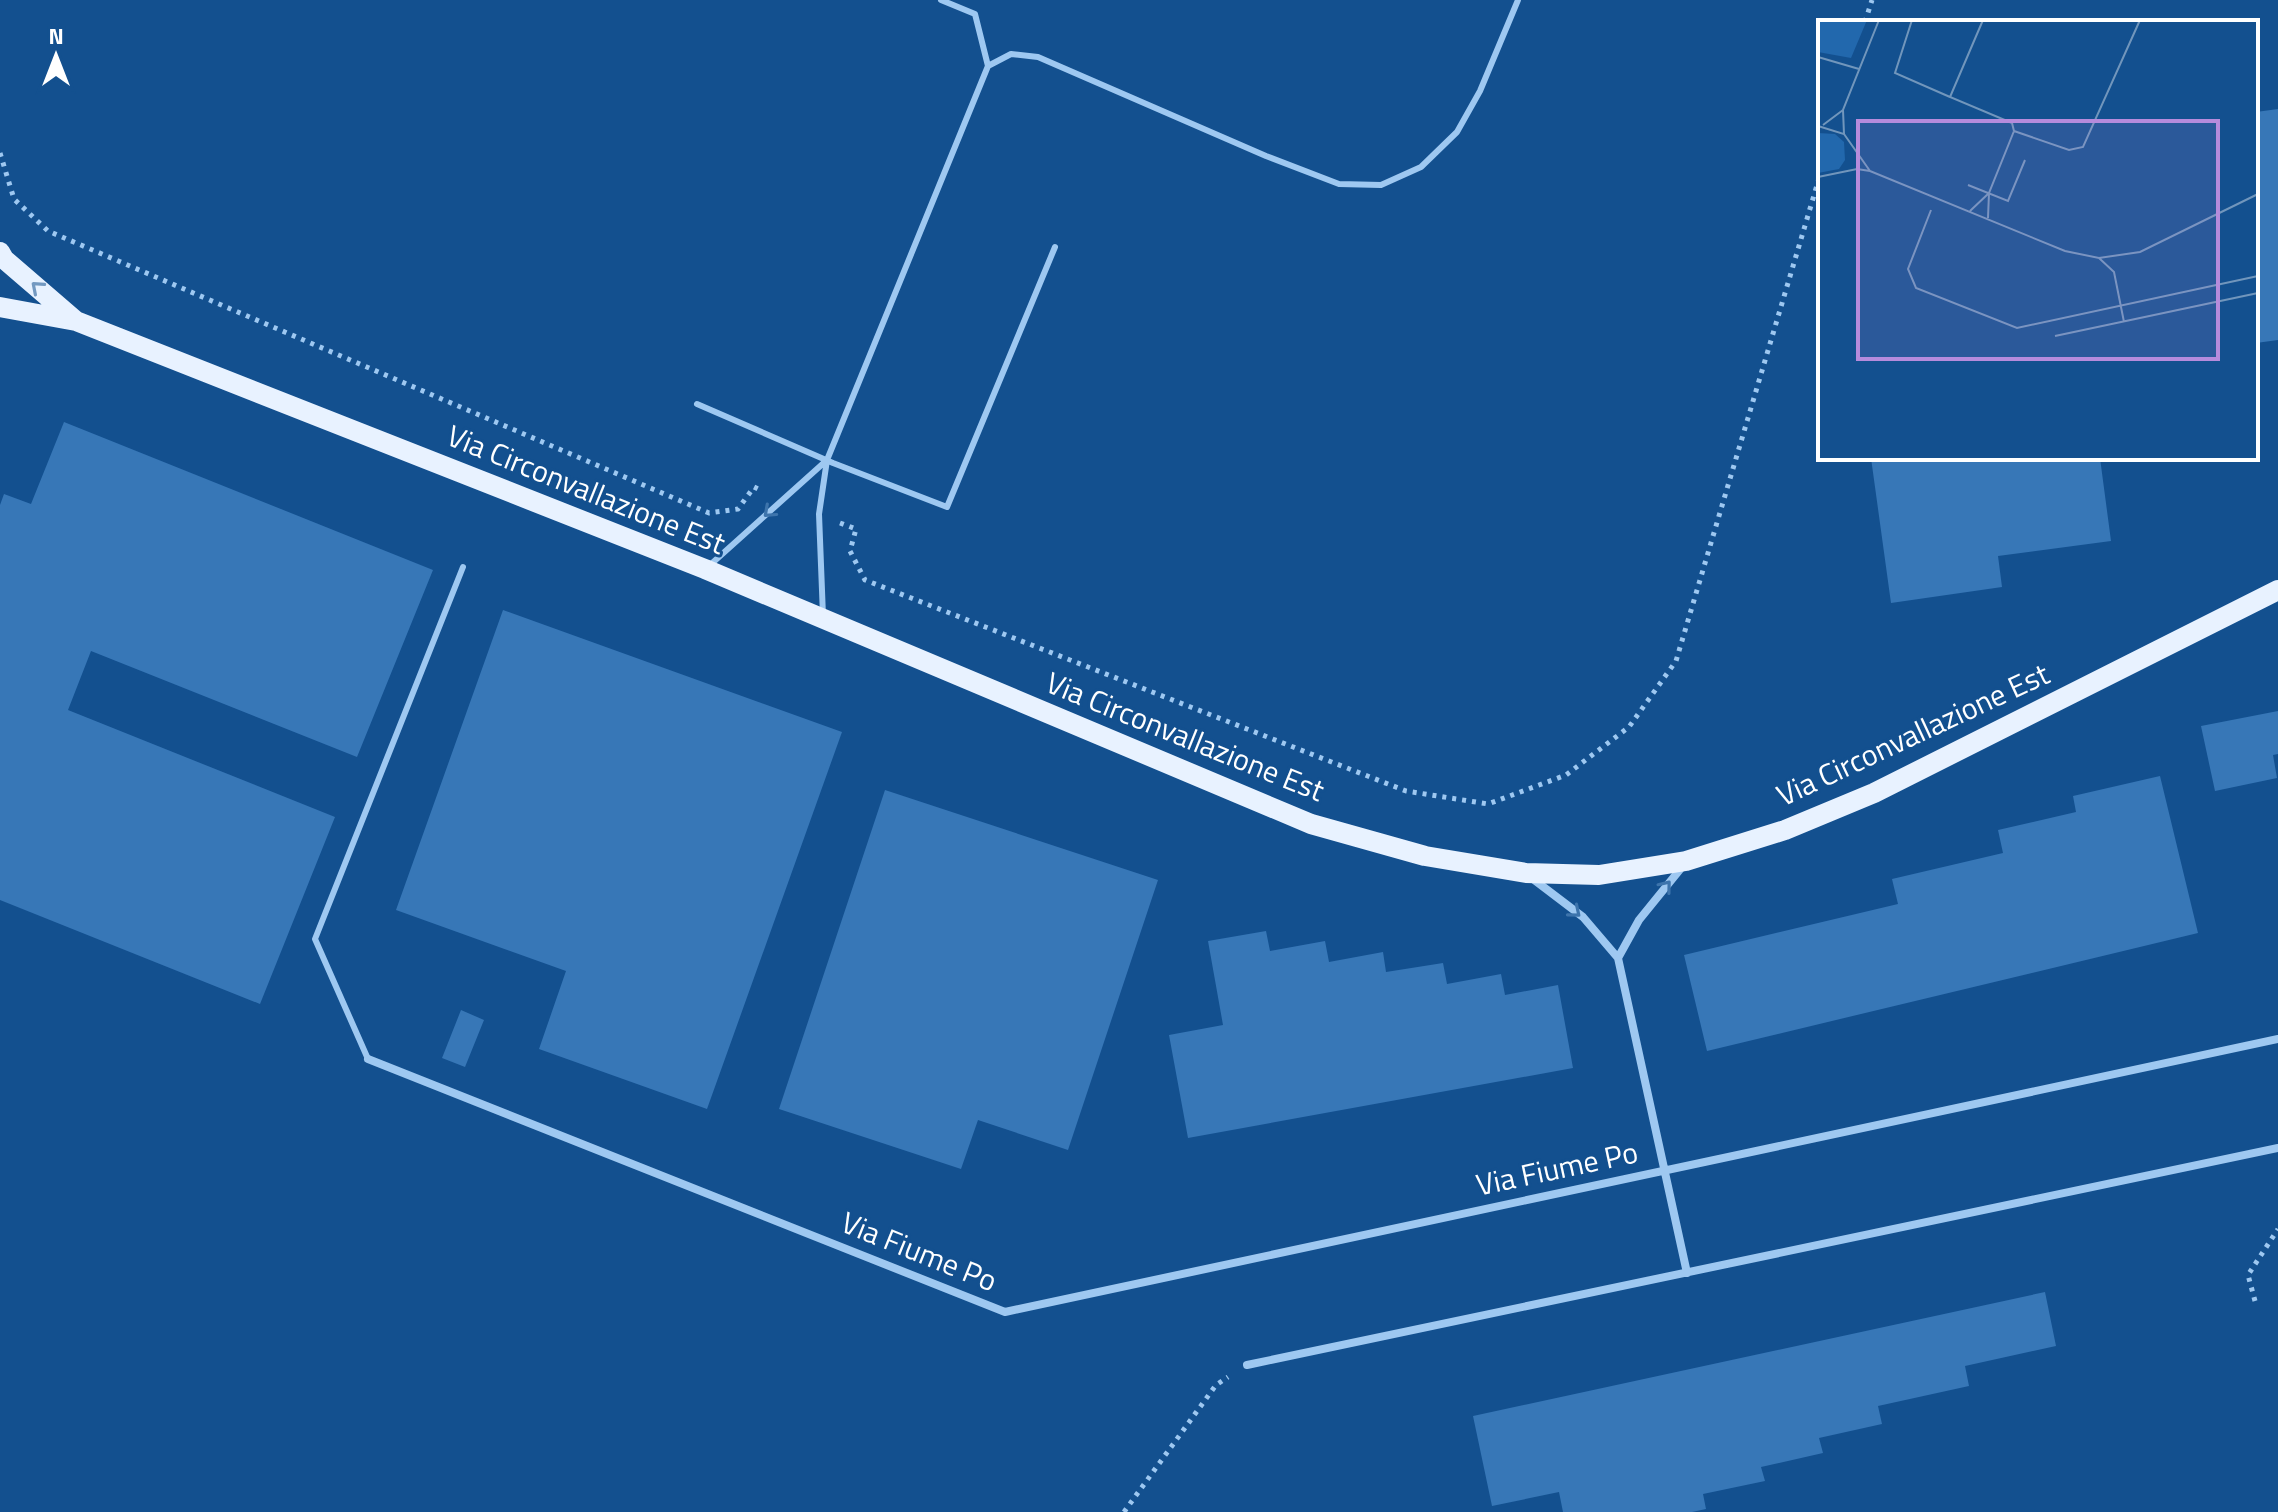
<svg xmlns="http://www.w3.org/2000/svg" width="2278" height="1512" font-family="'Titillium Web',sans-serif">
<rect width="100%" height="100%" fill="#13508f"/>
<path fill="#3777b7" d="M2278 109V340L2256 343V112Z
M64 422 433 570 357 757 91 651 68 710 335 817 260 1004 0 900V505L4 494 31 504Z
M1871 458H2100L2111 541 1998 556 2002 587 1891 603Z
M503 610 842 732 707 1109 539 1049 566 971 396 910Z
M2278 711V754L2273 755 2277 778 2215 791 2201 726Z
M2160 776 2198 933 1707 1051 1684 955 1898 904 1892 879 2003 853 1998 830 2076 812 2073 796Z
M885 790 1158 880 1068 1150 978 1120 961 1169 779 1109Z
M1266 931 1270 951 1325 941 1329 962 1383 952 1386 972 1443 963 1447 984 1501 974 1505 995 1558 985 1573 1068 1188 1138 1169 1035 1223 1025 1208 941Z
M461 1010 484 1020 465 1067 442 1058Z
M2045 1292 2056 1346 1965 1366 1969 1386 1878 1406 1882 1424 1819 1438 1823 1453 1761 1467 1765 1481 1703 1494 1706 1509 1692 1512H1563L1559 1492 1492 1506 1473 1416Z"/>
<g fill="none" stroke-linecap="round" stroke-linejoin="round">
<path stroke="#9ec8f1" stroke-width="5" stroke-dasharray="4 6" stroke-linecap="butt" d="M1865 22 1872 0
M0 153 14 199 48 231 709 513 738 509 754 487 760 490
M840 523 856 529 850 551 865 580 1406 791 1488 804 1566 775 1629 727 1676 661 1820 175
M2255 1301 2248 1275 2278 1229
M1124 1512 1216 1385 1228 1377"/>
<path stroke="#9ec8f1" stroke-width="6" d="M988 66 1011 54 1038 57 1266 156 1339 184 1381 185 1421 167 1457 132 1480 91 1518 0
M697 404 833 463 947 507 1055 247
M710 565 827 460
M823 616 819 514 827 460 988 66 975 14 941 0
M368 1059 315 939 463 567"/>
<path stroke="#9ec8f1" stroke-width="8" d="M1533 879 1583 917 1618 958 1687 1273
M1618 958 1639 920 1682 867
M368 1059 1005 1312 2278 1039
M1247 1365 2278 1148"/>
<path stroke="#e8f2ff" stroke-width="20" d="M0 252 4 259 76 321
M0 307 76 321 705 569 1311 824 1425 856 1526 873 1599 875 1686 861 1785 830 1874 793 2278 590"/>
</g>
<defs><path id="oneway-chevron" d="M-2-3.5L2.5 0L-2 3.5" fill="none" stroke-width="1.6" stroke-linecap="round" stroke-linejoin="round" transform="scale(2)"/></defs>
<use stroke="#7399c1" href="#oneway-chevron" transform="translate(37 287) rotate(-139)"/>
<g stroke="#3d74ac">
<use href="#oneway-chevron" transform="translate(769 512) rotate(138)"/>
<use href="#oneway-chevron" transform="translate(1666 886) rotate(-51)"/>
<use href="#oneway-chevron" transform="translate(1575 912) rotate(40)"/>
</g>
<g text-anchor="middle" stroke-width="6" stroke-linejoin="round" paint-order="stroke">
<g font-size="30" fill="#fff" stroke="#13508f">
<text transform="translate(586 490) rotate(22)" y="10">Via Circonvallazione Est</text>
<text transform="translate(1913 735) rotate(-25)" y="10">Via Circonvallazione Est</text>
<text transform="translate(1185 737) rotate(22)" y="10">Via Circonvallazione Est</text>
<text transform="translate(1557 1169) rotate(-12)" y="10">Via Fiume Po</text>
<text transform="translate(919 1252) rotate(22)" y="10">Via Fiume Po</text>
</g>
</g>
<g transform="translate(1818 20)">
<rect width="440" height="440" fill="#13508f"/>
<path d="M0 0H49L33 38 0 32ZM0 113 17 114 26 122 27 140 21 149 0 153Z" fill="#2268ad"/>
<path fill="none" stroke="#7196bc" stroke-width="2" d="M94 0 77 53 132 77M165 0 132 77 194 103 196 111M0 37 41 49M5 105 25 90M0 106 26 114 52 151M196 111 251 130 265 127 322 0M26 114 25 90 61 0M0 157 39 149 52 151 247 231 281 238 322 232 440 174M150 165 190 181 207 140M113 190 90 249 98 268 199 308 440 256M152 191 171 173M170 198 171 173 196 111M281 238 296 252 306 302M237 316 440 273"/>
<path fill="#b68bdc" fill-opacity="0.15" stroke="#b68bdc" stroke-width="4" d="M40 101H400V339H40Z"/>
<rect width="440" height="440" fill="none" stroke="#fff" stroke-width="4"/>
</g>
<g transform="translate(56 56)" stroke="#13508f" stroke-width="6" paint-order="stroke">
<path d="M0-6L14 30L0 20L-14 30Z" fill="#ffffff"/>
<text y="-12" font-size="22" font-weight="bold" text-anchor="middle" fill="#ffffff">N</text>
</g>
</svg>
